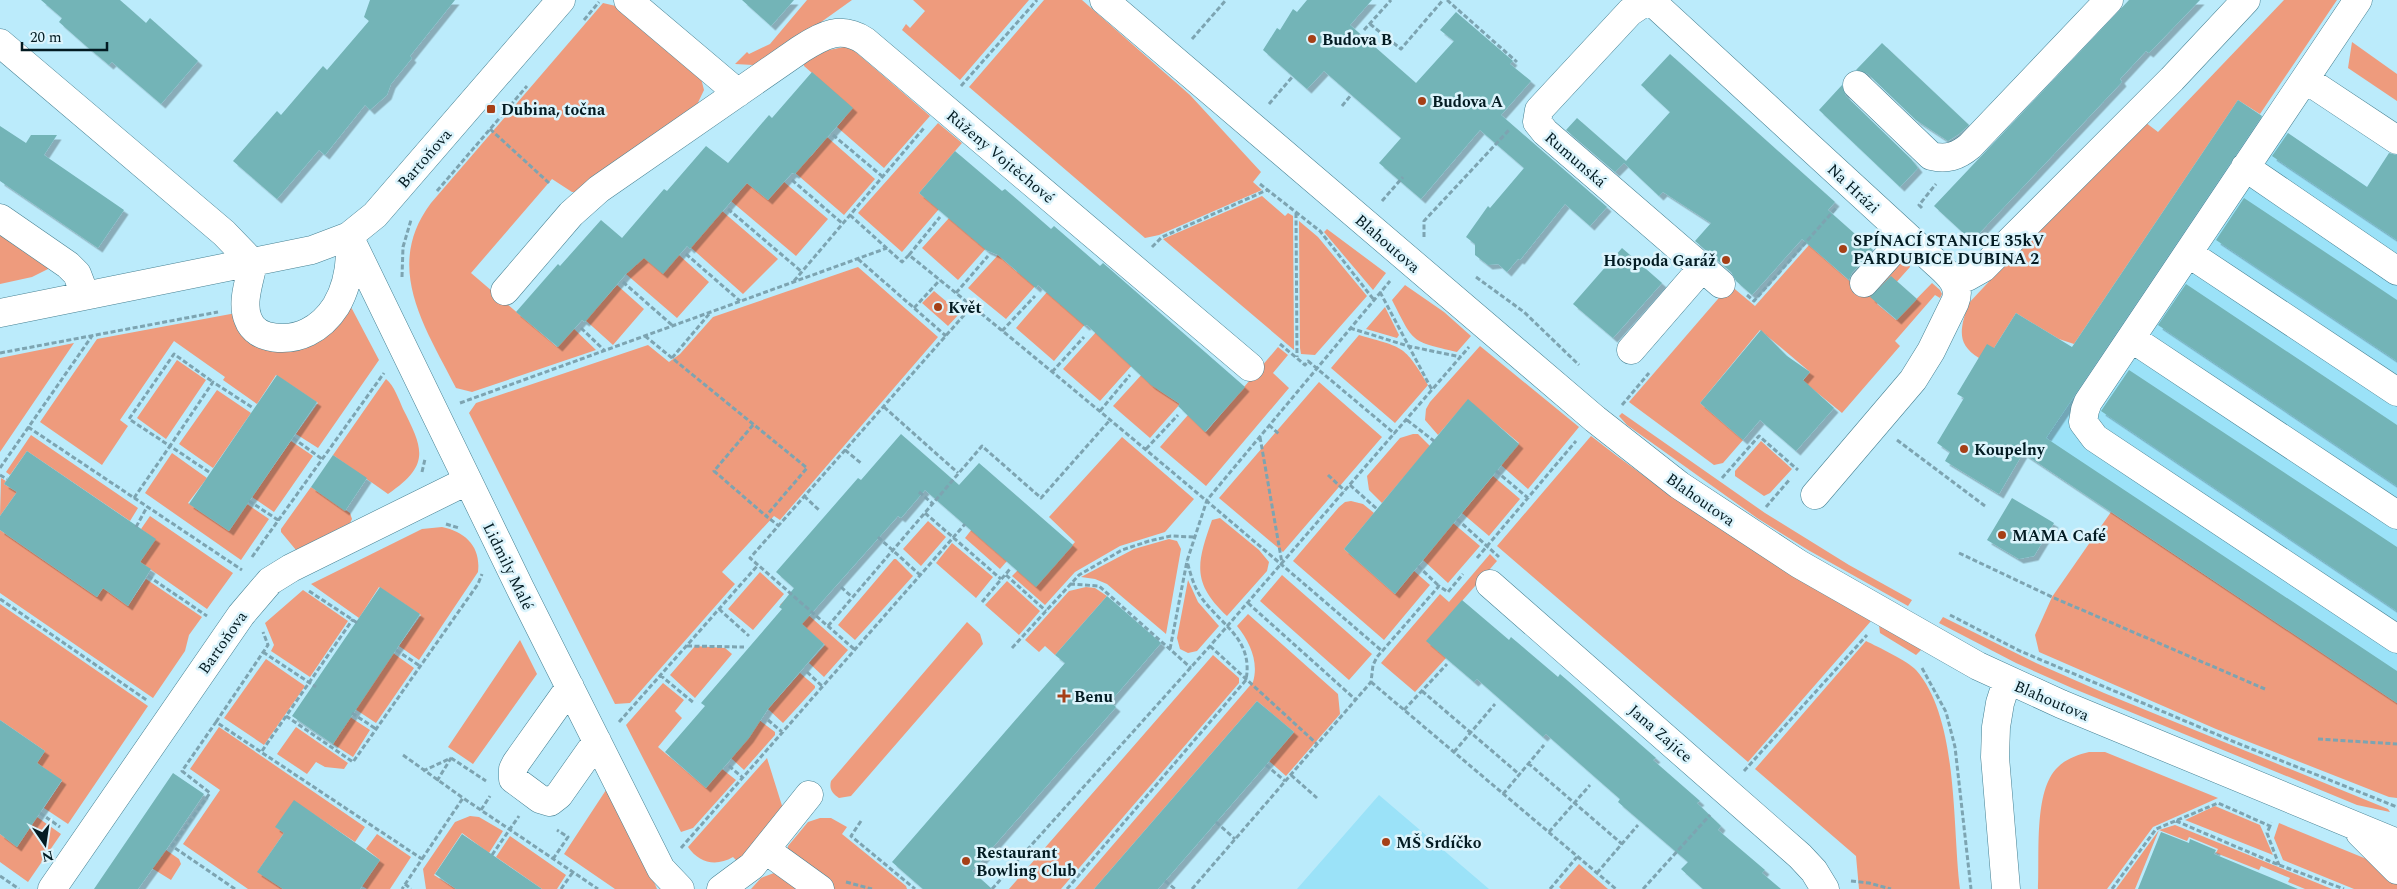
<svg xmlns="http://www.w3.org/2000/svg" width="2397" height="889" font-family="Spectral,serif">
<defs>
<filter id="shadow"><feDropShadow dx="4.5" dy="4.5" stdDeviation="0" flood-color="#0004"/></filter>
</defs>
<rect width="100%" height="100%" fill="#bbebfb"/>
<path fill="#9be2f8" d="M2238 100 2397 207V703L2009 442Z
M1379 795 1489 889H1297Z"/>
<path fill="#ee9b7d" d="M807 0H852L768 60 753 65 735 64 747 52 749 54 770 44Z
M913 0H1029L960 80 902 30 906 24 910 28 925 11Z
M1044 0H1082L1190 95 1261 172 1253 182 1262 190 1159 235 1145 238 969 87Z
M2284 0H2337L2260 114 2238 100 2074 344 2059 339 2016 313 1994 348 1979 358C1955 343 1961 328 1968 304L2141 119 2158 132Z
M603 3 620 7 701 78 704 90 694 111 579 192H572L552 179 471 273 557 347 574 329 596 350 472 392 456 388C425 327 383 267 431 203Z
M2352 42 2397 74V101L2348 68Z
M844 47 851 48 930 116 884 168 837 127 852 108 804 66 803 61 809 54Z
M938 123 962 143 919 193 939 209 902 252 858 213Z
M827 137 875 179 844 215 793 171 812 155Z
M784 182 828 219 796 256 731 201 747 183 768 200Z
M1262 196 1285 216 1288 213 1293 216 1294 350 1163 239Z
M722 211 778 259 743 294 688 245Z
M949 218 988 246 958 280 922 248Z
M1299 221 1318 237 1367 296 1315 355 1301 354 1300 348Z
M0 227 50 268 32 277 0 284Z
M1327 229 1386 273 1373 290 1324 232Z
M1809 245 1864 294 1904 257 1907 259 1910 267 1877 304 1896 320 1932 283 1940 290 1942 294 1940 298 1935 295 1895 341 1900 346 1842 413 1809 386 1801 383 1810 372 1760 330 1700 403 1743 440 1723 463 1714 465 1629 402 1730 285 1755 306Z
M679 255 709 282 677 318 626 274 642 256Z
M998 255 1016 271 1037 284 1006 319 968 288Z
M858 267 938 337 780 520 774 516 722 572 735 584 630 703 615 704 469 413 476 403 648 345 669 362 680 354 713 317Z
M617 285 644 309 613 345 583 318 601 303Z
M1405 285 1444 312 1471 336 1457 352C1410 341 1414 343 1392 300Z
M934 291 960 313 948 326 922 303Z
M1047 292 1087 322 1054 361 1016 328Z
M351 307 379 360 318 448 296 434 318 403 276 375 257 404 223 380 225 377 174 341 120 420 128 426 102 465 40 422 97 339 236 313 258 342Z
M1385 307 1399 335 1397 338 1366 329Z
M1097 331 1114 347 1113 350 1116 347 1134 363 1100 401 1063 369Z
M1359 335C1403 348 1404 344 1428 385L1395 423 1331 368Z
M74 343 0 452V358Z
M1480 346 1579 427 1528 489 1501 465 1519 443 1468 400 1438 435 1425 420 1426 409 1430 402Z
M1278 347 1288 355 1273 373 1289 388 1206 486 1160 447 1188 415 1206 432Z
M177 360 206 380 166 439 137 418Z
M1144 372 1159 390 1180 404 1150 438 1113 406Z
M386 379C394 385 399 400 403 409 424 450 430 465 388 494L333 455Z
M1319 382 1382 437 1283 552 1219 498Z
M217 390 251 413 213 468 179 444Z
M1622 413 1765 513 1849 565 1912 600 1908 606 1808 550 1757 518 1627 425 1619 416Z
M1413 434H1418L1430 446 1382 503 1369 490 1367 476 1400 438Z
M31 435 138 508 130 521 27 451 10 475 6 472Z
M1591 436C1679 505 1774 565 1871 621L1748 762 1497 546Z
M1122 437 1194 499 1165 532 1120 546 1075 572 1045 605 1012 576 1018 570 1036 586 1075 542 1049 517Z
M291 441 313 456 274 512 252 497Z
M1761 441 1792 469 1770 493 1764 496 1735 476V471Z
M172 453 207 478 188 503 229 531 247 504 269 519 241 560 145 493Z
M1493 476 1520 499 1489 536 1462 513Z
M1 478 6 481 4 484 17 492 0 516Z
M311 487 350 513 352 519 350 523 296 550 281 532V529Z
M1351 501 1363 504 1374 513 1344 549 1395 594 1414 571 1430 585 1384 640 1293 561 1339 507 1345 502Z
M2111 512 2397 703V798L2389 797 2216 729 2039 652 2035 635 2052 597Z
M150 516 233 573 207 609 140 562 155 539 141 529Z
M1220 518 1259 550 1269 562 1267 571 1227 616C1191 582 1197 563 1212 520Z
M928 521 946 537 921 566 903 549Z
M1453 523 1480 546 1448 583 1423 560Z
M442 527C466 532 481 547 478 572L419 660 399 646 421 615 379 587 359 618 311 584 422 529Z
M972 529 1007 561 1000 569 965 538Z
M0 530 97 597 103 588 128 606 146 579 202 617 189 635 185 651 153 698 0 593Z
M1169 539 1177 541 1181 549 1166 634 1107 584 1095 579 1081 577 1134 549Z
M952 543 993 577 976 598 936 563Z
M1490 554 1497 561 1427 641 1446 658 1415 692 1381 663 1440 594 1449 602Z
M894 559H896L913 576 855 640 838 625Z
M760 572 784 594 753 630 728 609Z
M1282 575 1372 654 1349 680 1260 601Z
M1188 580 1198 602 1219 626 1197 651 1188 653 1180 649 1177 638Z
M1007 581 1040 611 1019 635 985 605Z
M1086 587 1095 588 1107 596 1055 655 1045 646 1039 652 1025 640 1069 591Z
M303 590 348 621 310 677 271 651 274 645 265 623Z
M788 597 848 650 824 677 809 663 825 645 780 605Z
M0 604 148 706 68 824 44 808 62 781 37 763 45 751 0 720Z
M1248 614 1338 694 1340 714 1286 776 1269 761 1294 732 1257 701 1094 889H1075L1253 682C1259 662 1250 642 1237 626Z
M1943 617 2036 663 2104 693 2388 809 2390 812 2357 805 2072 688 2016 663 1939 623Z
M967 622 980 634 983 644 851 796 839 798C832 793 829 789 831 781Z
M1879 625 1922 649 1916 655 1880 633Z
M520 640 537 674 473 764 448 747Z
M1866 641C1878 647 1908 661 1916 670 1959 719 1952 826 1960 889H1859L1856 856 1755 769Z
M695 646 725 648 732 654 695 698 670 675Z
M393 653 414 668 376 723 355 709Z
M1213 655 1239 678V683L1061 889H1009Z
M266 659 305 686 264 745 224 718Z
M800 673 815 686V688L783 723 768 709Z
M663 683 684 700 675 711 682 718 658 747 706 788 722 769 736 780 693 828 681 832 626 725Z
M350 717 370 730 353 757 333 744Z
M759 720 775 732V735L744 770 731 758Z
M219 727 365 827 355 842 294 801 276 827 284 833 258 871 283 889H248L183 844 220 790 190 769Z
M296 727 348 763 344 769 325 767 316 762 307 774 277 754Z
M2089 752H2105L2218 798 2153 827 2107 889H2038C2040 857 2033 790 2058 767 2066 759 2077 755 2089 752Z
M767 758 784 812 739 863 733 857C716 867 699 863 688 847Z
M608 787 644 858 657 889H615L564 854Z
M2215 806 2260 825 2273 855 2185 820Z
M470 816 479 817 503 831 489 853 462 833 434 875 456 889H426L423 869 455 822Z
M37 817 61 834 28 882 0 862V834L17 847Z
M820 818H831L847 827 842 834 906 886 907 889H835L791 859 787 852 788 846 808 822Z
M2279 823 2369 860 2397 880V889H2354L2283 860 2274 838Z
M2175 825 2332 889H2305L2288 882 2290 878 2261 866 2259 870 2216 853 2218 849 2189 837 2187 841 2159 830 2135 889H2116L2159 830Z
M377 834 411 857 390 889H367L362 886 380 860 366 849Z
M510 836 566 875 557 889H542L496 857Z
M166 850 179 859 181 864 171 880 150 867Z
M1579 864 1608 889H1561L1559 887Z
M774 873H778L808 889H751L761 878Z"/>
<path fill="#73b4b7" filter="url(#shadow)" d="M41 0H120L146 23 150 18 198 61 161 104 112 62 109 65 85 45 59 22 62 18Z
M370 0H455L410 56 412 58 391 84 387 95 370 110 365 105 325 155 319 150 277 199 233 161 277 111 281 115 323 66 327 70 369 21 364 17Z
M742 0H794L771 26Z
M1307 0H1372L1350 25 1416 83 1454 41 1440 30 1456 12 1513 61 1510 64 1531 81 1501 115 1607 207 1590 226 1565 204 1520 260 1518 259 1507 272 1498 264 1488 265 1475 255V244L1466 237 1488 206 1490 208 1524 168 1480 130 1421 199 1379 163 1401 138 1324 71 1307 89 1263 50 1277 28 1280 30 1293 9 1297 12Z
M2129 0H2200L2149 53 2146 51 2120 79 2122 82 1972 241 1934 206Z
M1882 43 1969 125 1959 134 1948 141 1916 120 1868 74 1856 70Z
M1670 54 1835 202 1828 210 1873 250 1852 273 1849 280 1802 239 1752 295 1736 281 1731 272 1695 241 1711 223 1663 192 1659 196 1624 163 1615 172 1566 130 1577 118 1626 161 1670 112 1641 85Z
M812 72 853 108 795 174 792 173 768 200 747 183 690 249 687 246 663 274 644 258 625 275 585 322 582 320 558 347 516 312 558 264 560 266 601 220 622 238 664 189 667 191 706 146 728 163 769 115 772 118Z
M1842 85 1846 96 1911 159 1918 168 1900 187 1819 110Z
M2238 100 2262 116 2046 438 2397 671V703L2023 453 1999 494 1945 461 1950 452 1937 443 1964 398 1957 394 1987 344 1994 348 2016 313 2072 347Z
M0 126 26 143 31 135H57L44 155 124 210 98 248 0 181Z
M2288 133 2367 187 2389 153 2397 155V240L2272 156Z
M955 151 1002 191 1005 189 1051 229 1054 226 1100 266 1103 263 1245 387 1205 432 1178 406 1180 404 1151 385 1087 325 1085 326 1038 285 1036 288 998 255 986 250 919 193Z
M2244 198 2397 300V361L2216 240Z
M1622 248 1662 283 1613 338 1573 304Z
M1891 276 1917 299 1897 320 1870 297Z
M2186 284 2397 425V486L2158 325Z
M1761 330 1787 356 1810 372 1803 380 1834 408 1796 451 1760 420 1743 440 1700 403Z
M2129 370 2397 547V611L2101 411Z
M277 375 317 402 229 531 189 504Z
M1468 399 1519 444 1395 594 1344 549Z
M901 434 959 485 979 463 1073 545 1036 587 925 490 901 518 898 516 802 624 824 644 768 709 749 738 706 788 665 752 705 706 701 703 782 609 779 607 794 588 776 572 858 478 861 480Z
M27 451 156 539 140 562 151 569 128 606 103 588 97 597 0 530V516L17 492 4 484Z
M333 455 367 478 345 511 311 487Z
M2012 498 2054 523 2034 556 2019 559 1987 540Z
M380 587 420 614 333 744 292 716Z
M1107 596 1161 643 1110 702 1116 707 972 871 992 889H923L892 862 1065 663 1055 655Z
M1462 600 1509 640 1511 637 1558 677 1560 674 1656 758 1653 760 1700 801 1697 803 1721 826 1718 830 1765 870 1762 873 1781 889H1703L1681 869 1688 862 1618 802 1620 799 1546 734 1543 737 1477 679 1474 682 1426 641Z
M1257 701 1294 732 1266 765 1158 889H1094Z
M0 720 45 751 37 763 62 780 17 847 0 834Z
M173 773 204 794 166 850 138 889H94Z
M294 800 380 860 360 889H283L257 872 284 833 275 827Z
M2161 832 2189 843 2190 839 2216 850 2214 854 2298 889H2138Z
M462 834 484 849 542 889H456L435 874Z"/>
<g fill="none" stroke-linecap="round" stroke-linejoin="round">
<defs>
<path id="minor" d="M628 0 738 93
M1104 0 1595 419 1679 485 1799 564 1978 666 2061 704 2397 843
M1648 0 1630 12 1539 110 1537 122 1545 132 1721 284
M1650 0 1936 263C1948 274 1962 285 1955 302L1931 351 1913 380 1815 495
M2358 0 2088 402 2085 410 2083 422 2095 438 2397 639
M0 43 224 233 253 263C250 280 241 302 248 319 256 342 290 341 308 332 320 326 329 317 336 306 348 286 351 264 350 240
M2305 79 2397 140
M1857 85 1931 156C1947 160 1958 156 1970 146L2109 0
M2245 167 2397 271
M0 218 68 265 77 274 85 295
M349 236 520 588 661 869 680 889
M2188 253 2397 392
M1953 279 1967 277 1983 268 2172 79 2246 0
M1864 283 1906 236
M505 291 571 214 599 189 801 49C823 35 841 25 865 41L1250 367
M0 313 312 250 349 236 375 215 561 0
M2131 338 2397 515
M1631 350 1703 267
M1490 584 1800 856 1814 871 1825 889
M570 687 516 763 513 769V779L540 799 550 802 559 795 597 741
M2360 833 2397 870
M766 850 820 889
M52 889 241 615 270 581 291 568 467 481
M721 889 752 866 809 795
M2006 889 1995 757 1996 727 2000 703 2007 681"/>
</defs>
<use href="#minor" stroke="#468092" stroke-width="29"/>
<path stroke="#7da4b1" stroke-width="3" stroke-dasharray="5 2.5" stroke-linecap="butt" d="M1447 0 1517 62
M584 20 599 2
M1370 24 1401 49 1443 0
M1364 30 1391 0
M1192 39 1226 0
M961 86 1037 0
M1269 104 1293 76
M1342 106 1351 95
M490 129 549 183
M833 135 883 177
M792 180 843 224
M1260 184 1320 231 1374 300
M437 191 527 86
M1382 201 1403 177
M1922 208 1919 205 1936 184
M728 209 802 272
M1296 213 1297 357
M850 215 902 262 909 255C1069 384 1226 516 1382 651
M1424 237V221L1509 130
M1152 247 1162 237 1267 190
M686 254 740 301
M909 255 940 217
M858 259 946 336
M402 277 403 247 411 220
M1476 277 1524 312 1579 365
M794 281 924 128
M623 282 673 326
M1380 292 1432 390
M956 293 988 256
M1747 295 1754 301 1836 208
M914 308 940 280
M581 328 605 351
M1350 328 1408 346 1461 357
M1002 331 1035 296
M645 336 807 468 766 516 779 526
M1280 344 1305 365 1308 361 1395 434
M0 353 218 312
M672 358 710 313
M1052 372 1084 337
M460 403 887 248
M1622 405 1649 373
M884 407 958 473
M1100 411 1130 375
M1407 420 1434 441
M753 425 714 471 766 516
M1269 425 1280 435
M28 427 242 570
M1260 437 1282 563
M293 438 322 459
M1897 440 1985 506
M1146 449 1178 415
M845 450 862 464
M0 468 92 336
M1496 471 1528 498
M209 472 170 446 213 382 253 408
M422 472 425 459
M0 475 7 479
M1328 475 1345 491
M1722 478 1759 436 1798 470
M1350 485 1377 509
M919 492 932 503
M804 496 820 511
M134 498 170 446 129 419 174 354 213 382
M249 501 278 520
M1766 507 1790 479
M925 513 1001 579
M1457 519 1499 557
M446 524 459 528
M136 527 147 507
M878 537 920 575
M1959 553 2052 597 2265 689
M252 557 384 373
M1477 558 1576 441
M1418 566 1439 586
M1006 575 1046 611
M148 576 207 616
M1070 584 1099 586 1191 668
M841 587 852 597
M309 591 359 624
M0 599 148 701
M982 602 1010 569
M1248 603 1356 700
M719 609 749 636
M1950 615 2020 651 2237 743 2397 807
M828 626 982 446 1041 498 1110 420
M687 646 744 647
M1210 646 1317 744
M1012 648 1079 575 1122 550 1149 541 1171 536 1195 537
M854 649 750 558 972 306
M1170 649 1187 561 1207 500 1390 281
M396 650 420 666
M263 652 316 687
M1922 668 1946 712 1955 747 1971 889
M807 672 822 686
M660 675 694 703
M1371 682 1616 889
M1422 691 1519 774
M1404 710 1447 664
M352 713 376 729
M286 716 353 762 478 584 482 574
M768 720 782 732
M216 722 268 645 263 632
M619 722 758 565
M2318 739 2397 744
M262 751 353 619
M1454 752 1495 704
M403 755 463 798
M451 758 486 781
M1528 763 1622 844
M1266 765 1285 781
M729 766 742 777
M423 771 451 758
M1744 771 1867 635
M1291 775 1317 798
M437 781 451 758
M1503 794 1544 745
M481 810 490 796
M40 813 60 827
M861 821 851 836 915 889
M2176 821 2279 865 2344 889
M1216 822 1235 839
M2270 826 2267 833 2279 865
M1549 832 1590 785
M681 848 965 524
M492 855 519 816
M422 859 463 798 598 889
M553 859 568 837 557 830
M1597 873 1638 825
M0 876 19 889
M1165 881 1175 889
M1851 881 1869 883 1891 889
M846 882 872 889
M405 884 411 889
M235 889 172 846 210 793 182 771 216 722 422 859 402 889
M561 889 573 872
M992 889 1210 646 1469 347
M1067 889 1246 680C1254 637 1218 624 1199 594 1193 584 1190 572 1187 561
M1192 889 1371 682 1373 665 1377 657 1439 586 1448 592 1463 574
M1550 889 1577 857
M1643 889 1710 815
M2112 889 2156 829 2218 803 2270 826 2271 822"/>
<use href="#minor" stroke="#fff" stroke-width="28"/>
</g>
<g fill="#a64017" stroke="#dcf4fc" stroke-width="2">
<circle cx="1312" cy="39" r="5"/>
<circle cx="1422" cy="101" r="5"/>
<rect x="486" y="104" width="10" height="10" rx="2.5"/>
<circle cx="1843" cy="249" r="5"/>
<circle cx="1726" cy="260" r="5"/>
<circle cx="938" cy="307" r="5"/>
<circle cx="1964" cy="449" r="5"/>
<circle cx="2002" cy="535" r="5"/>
<path d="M1061.5 688.5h5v5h5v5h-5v5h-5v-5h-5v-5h5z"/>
<circle cx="1386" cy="842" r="5"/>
<circle cx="966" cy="861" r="5"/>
</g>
<g text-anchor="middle" stroke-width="5" stroke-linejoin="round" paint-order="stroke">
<g font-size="16" font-weight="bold" fill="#031b22" stroke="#dcf4fc" text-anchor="start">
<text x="1322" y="45">Budova B</text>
<text x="1432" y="107">Budova A</text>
<text x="501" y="115">Dubina, točna</text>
<text x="1853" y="246">SPÍNACÍ STANICE 35kV<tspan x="1853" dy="18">PARDUBICE DUBINA 2</tspan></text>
<text x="1716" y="266" text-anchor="end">Hospoda Garáž</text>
<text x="948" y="313">Květ</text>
<text x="1974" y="455">Koupelny</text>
<text x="2012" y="541">MAMA Café</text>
<text x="1074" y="702">Benu</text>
<text x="1396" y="848">MŠ Srdíčko</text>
<text x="976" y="858">Restaurant<tspan x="976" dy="18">Bowling Club</tspan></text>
</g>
<g font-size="16" fill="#031b22" stroke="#dcf4fc">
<text transform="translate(1001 156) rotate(40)" y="6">Růženy Vojtěchové</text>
<text transform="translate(424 158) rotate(-49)" y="6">Bartoňova</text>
<text transform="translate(1576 159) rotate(41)" y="6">Rumunská</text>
<text transform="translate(1854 188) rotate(43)" y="6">Na Hrázi</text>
<text transform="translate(1388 243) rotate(41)" y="6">Blahoutova</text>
<text transform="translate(1701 499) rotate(35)" y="6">Blahoutova</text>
<text transform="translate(509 566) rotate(64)" y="6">Lidmily Malé</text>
<text transform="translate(222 642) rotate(-55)" y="6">Bartoňova</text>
<text transform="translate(2052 700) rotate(23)" y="6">Blahoutova</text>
<text transform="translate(1661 733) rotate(41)" y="6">Jana Zajíce</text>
</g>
</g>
<g transform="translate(45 844) rotate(167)" stroke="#dcf4fc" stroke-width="4" paint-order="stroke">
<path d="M0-4L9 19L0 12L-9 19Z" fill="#031b22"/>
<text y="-8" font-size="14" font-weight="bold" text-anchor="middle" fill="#031b22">N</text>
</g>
<path d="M22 42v8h85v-8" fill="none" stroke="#031b22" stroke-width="2.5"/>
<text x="30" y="42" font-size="15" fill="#031b22" stroke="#dcf4fc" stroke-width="4" paint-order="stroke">20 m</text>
</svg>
